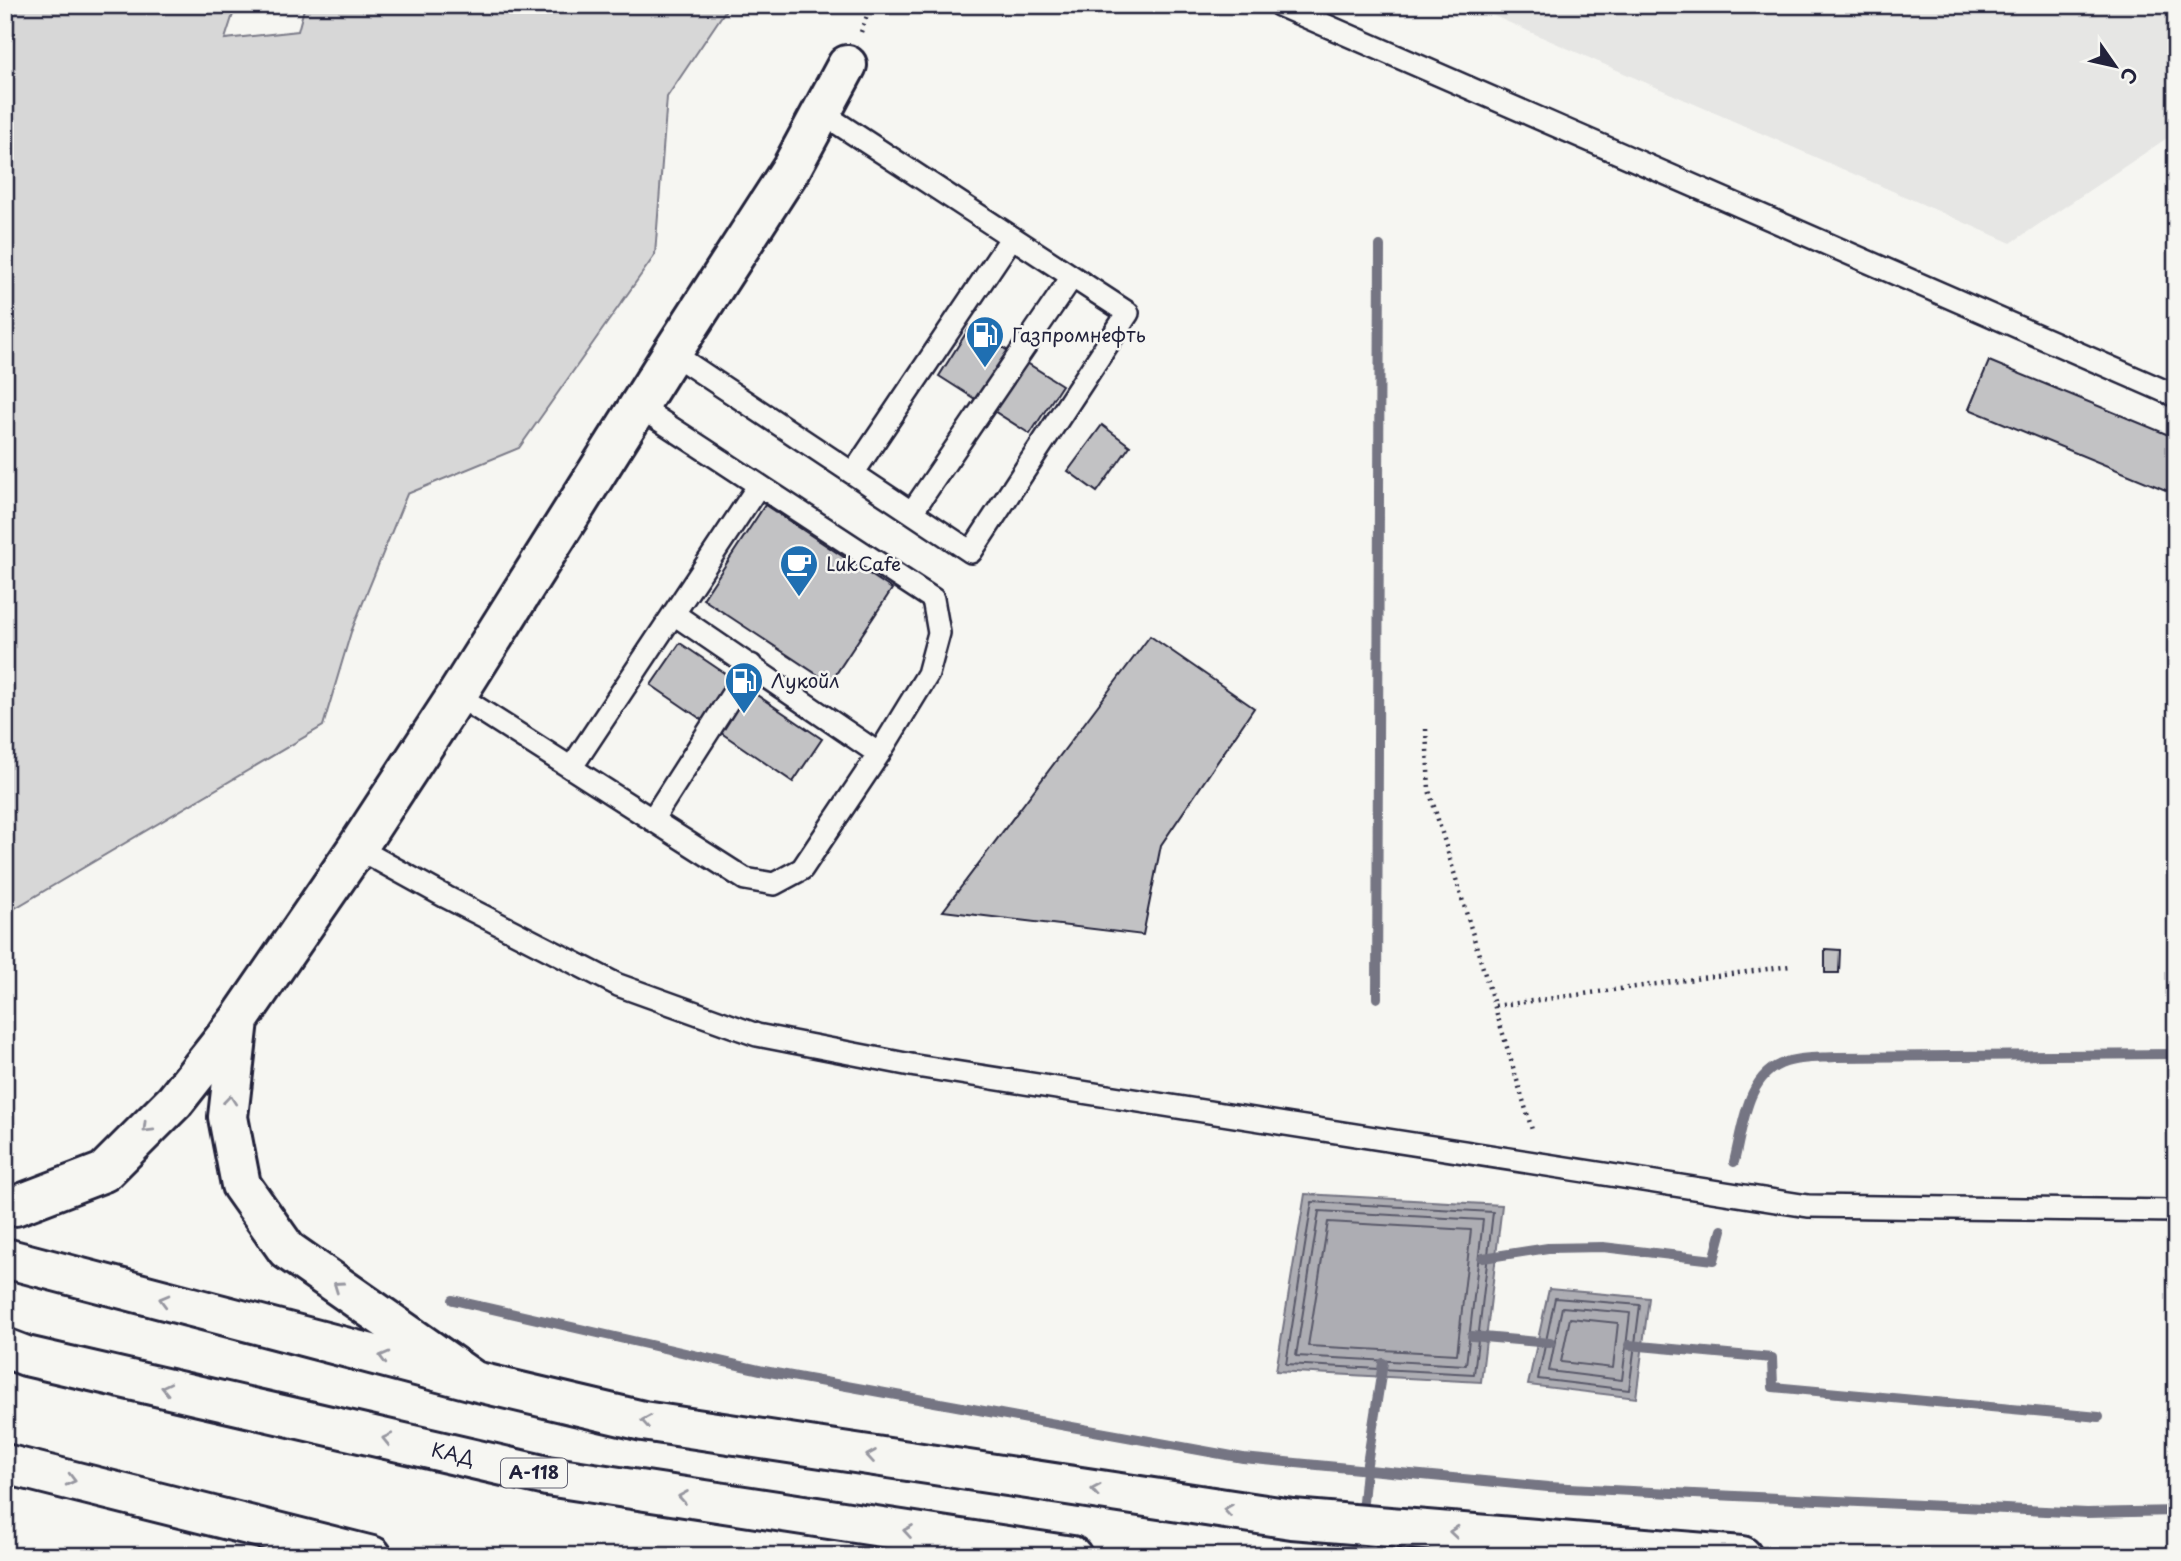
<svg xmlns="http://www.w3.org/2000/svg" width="2181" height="1561" font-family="'Playpen Sans',sans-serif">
<rect width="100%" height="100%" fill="#f6f6f2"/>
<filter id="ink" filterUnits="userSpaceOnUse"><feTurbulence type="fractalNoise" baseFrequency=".0143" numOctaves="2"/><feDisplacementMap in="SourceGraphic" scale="14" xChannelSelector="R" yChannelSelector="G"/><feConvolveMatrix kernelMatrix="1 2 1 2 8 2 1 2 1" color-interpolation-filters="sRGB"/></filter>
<g filter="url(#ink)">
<path fill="#e6e6e4" d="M1469 5H2176V132L2011 243Z"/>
<path fill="#d7d7d7" stroke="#7c7c89" stroke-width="2" d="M5 5H236L225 39 298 31 305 5H729L667 97 655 255 519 448 407 494 351 632 323 726 5 914Z"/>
<path fill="#adadb3" stroke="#757583" stroke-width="2" d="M1305 1194 1502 1205 1481 1382 1276 1371Z
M1549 1289 1649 1298 1636 1398 1528 1385Z"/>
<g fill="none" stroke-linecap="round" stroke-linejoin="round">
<path stroke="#5a5a6b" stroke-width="2" d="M1312 1202 1493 1212 1474 1374 1286 1364Z
M1319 1211 1483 1220 1466 1365 1296 1356Z
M1328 1222 1471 1230 1457 1354 1308 1346Z
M1555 1298 1640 1305 1629 1390 1538 1379Z
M1562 1307 1630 1313 1622 1380 1549 1371Z
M1570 1318 1618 1323 1613 1368 1561 1362Z"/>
<path stroke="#757583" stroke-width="10" d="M1377 998 1380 246
M1734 1162C1743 1127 1746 1074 1786 1062 1801 1057 1820 1058 1835 1057L2176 1054
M1483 1258 1548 1248 1603 1247 1714 1260 1722 1230
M453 1300 764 1371 1243 1458 1548 1487 2087 1513 2176 1511
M1472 1336 1550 1343
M1629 1345 1772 1358 1773 1387 2099 1417
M1363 1502 1366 1470 1383 1363"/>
</g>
<path fill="#c2c2c4" stroke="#22223b" stroke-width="2" d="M970 327 1062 385 1030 434 939 376Z
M1989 361 2176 438V472L2168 491 1969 409Z
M1102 425 1130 446 1097 492 1068 471Z
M765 505 892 589 830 683 703 599Z
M1150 636 1254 708 1161 845 1143 935 943 911Z
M680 643 822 739 793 782 651 685Z
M1825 949 1840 950 1839 973H1825Z"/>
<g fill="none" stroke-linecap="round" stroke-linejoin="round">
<defs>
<path id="lane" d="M1279 5 2176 396
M672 353 971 552 1128 313 822 113
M854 472 1012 237
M912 512 1072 277
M674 614 879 754
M457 695 745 879 774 884 802 869 879 754 928 674 939 633 933 599 638 406
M571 768 759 485
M652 820 751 665
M357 848 446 897 618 985 757 1035 916 1066 1808 1206 2176 1211"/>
<path id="street" d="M239 1020 228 1117 241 1185 287 1250 470 1378
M5 1206H15L104 1172 175 1101 239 1020 357 848 457 695 672 353 792 167 847 65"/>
<path id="primary" d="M5 1258 474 1381 643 1421 1292 1519 1742 1556"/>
<path id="highway" d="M5 1348 26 1356 547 1476 1072 1556
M5 1464 372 1556"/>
</defs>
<use href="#lane" stroke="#22223b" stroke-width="26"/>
<use href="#street" stroke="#22223b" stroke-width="44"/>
<use href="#primary" stroke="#22223b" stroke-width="44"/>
<use href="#highway" stroke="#22223b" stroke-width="44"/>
<path stroke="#22223b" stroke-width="4.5" stroke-dasharray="2 5" stroke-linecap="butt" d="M861 32 871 5
M1426 729 1429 790 1533 1133
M1495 1006 1790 966"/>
<use href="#lane" stroke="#f6f6f2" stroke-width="21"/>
<use href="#street" stroke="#f6f6f2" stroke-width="38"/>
<use href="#primary" stroke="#f6f6f2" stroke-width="38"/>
<use href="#highway" stroke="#f6f6f2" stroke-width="38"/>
</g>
<defs><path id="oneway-chevron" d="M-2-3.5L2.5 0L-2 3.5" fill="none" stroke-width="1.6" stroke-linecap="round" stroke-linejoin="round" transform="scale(1.75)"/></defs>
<g stroke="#9797a0">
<use href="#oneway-chevron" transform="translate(230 1100) rotate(-84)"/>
<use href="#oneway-chevron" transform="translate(147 1128) rotate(135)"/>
<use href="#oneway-chevron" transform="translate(338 1286) rotate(-145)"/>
<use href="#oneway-chevron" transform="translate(164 1300) rotate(-165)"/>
<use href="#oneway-chevron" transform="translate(384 1357) rotate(-165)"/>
<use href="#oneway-chevron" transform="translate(166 1388) rotate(-167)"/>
<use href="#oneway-chevron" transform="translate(646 1421) rotate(-170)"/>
<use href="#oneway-chevron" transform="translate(387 1439) rotate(-167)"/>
<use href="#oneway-chevron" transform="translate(871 1456) rotate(-171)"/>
<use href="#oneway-chevron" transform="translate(71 1480) rotate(14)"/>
<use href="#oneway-chevron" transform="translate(1096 1490) rotate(-171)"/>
<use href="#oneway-chevron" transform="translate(683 1497) rotate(-171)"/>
<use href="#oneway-chevron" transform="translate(1228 1510) rotate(-171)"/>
<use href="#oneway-chevron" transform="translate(908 1531) rotate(-171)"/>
<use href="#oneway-chevron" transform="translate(1454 1532) rotate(-175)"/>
</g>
</g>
<defs>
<symbol id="fuel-pin" viewBox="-11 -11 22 30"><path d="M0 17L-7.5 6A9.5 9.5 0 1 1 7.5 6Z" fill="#1f6fb2" stroke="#f6f6f2"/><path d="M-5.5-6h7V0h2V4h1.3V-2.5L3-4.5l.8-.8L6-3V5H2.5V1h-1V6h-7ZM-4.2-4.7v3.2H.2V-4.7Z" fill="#fff"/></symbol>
<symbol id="cafe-pin" viewBox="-11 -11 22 30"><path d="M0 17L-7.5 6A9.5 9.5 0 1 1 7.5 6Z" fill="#1f6fb2" stroke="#f6f6f2"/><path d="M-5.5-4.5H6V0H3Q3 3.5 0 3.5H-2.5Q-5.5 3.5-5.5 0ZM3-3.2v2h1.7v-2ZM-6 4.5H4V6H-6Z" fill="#fff"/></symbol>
</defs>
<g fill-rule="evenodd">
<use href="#fuel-pin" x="963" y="313" width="44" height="60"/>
<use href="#cafe-pin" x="777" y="542" width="44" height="60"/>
<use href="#fuel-pin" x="722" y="659" width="44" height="60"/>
</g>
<g text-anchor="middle" stroke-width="5" stroke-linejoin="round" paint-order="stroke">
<rect fill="#f6f6f2" stroke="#626272" stroke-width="2" x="501" y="1458.5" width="66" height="29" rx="5"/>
<g font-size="18" font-weight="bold" fill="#22223b">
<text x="534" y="1479">А-118</text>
</g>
<g font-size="19" fill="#22223b" stroke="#f6f6f2" text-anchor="start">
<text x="1012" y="342">Газпромнефть</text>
<text x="826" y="571">LukCafe</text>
<text x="771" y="688">Лукойл</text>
</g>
<g font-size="19" fill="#22223b" stroke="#f6f6f2">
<text transform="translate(453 1454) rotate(13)" y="7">КАД</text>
</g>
</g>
<rect width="2181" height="1561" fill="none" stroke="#f6f6f2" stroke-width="28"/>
<rect x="14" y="14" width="2153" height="1533" fill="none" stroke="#22223b" stroke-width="2.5" filter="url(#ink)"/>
<g transform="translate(2115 66) rotate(124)" stroke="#f6f6f2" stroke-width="5" paint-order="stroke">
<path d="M0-5L12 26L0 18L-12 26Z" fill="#22223b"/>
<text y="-10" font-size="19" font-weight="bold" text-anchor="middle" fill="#22223b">С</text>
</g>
</svg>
